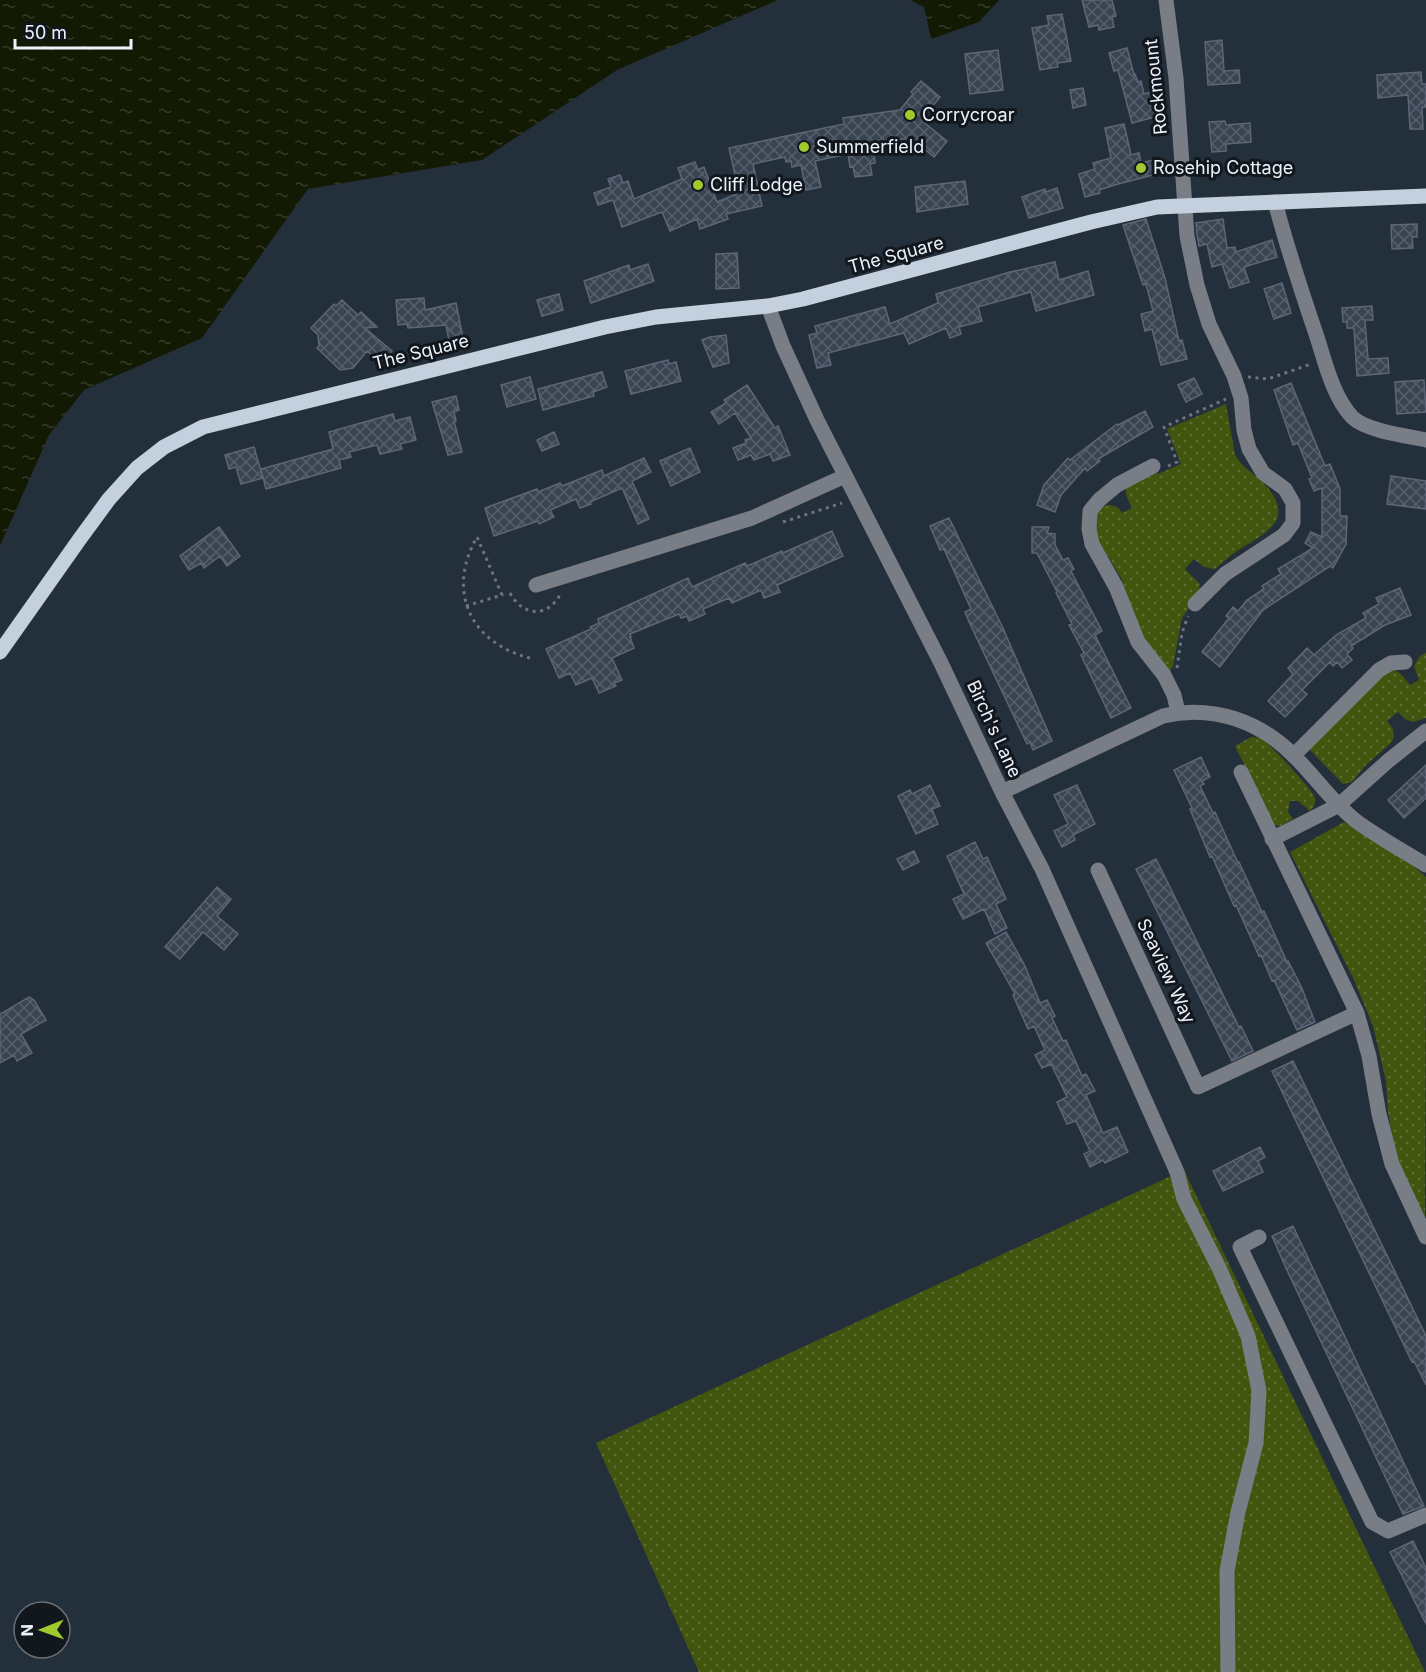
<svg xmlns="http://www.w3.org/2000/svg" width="1426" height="1672" font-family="Inter,sans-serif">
<defs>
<pattern id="green-dots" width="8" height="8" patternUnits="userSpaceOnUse" patternTransform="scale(1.5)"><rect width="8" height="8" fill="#42550f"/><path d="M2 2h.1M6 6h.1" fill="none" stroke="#5e6e33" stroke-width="1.8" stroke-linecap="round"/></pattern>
<pattern id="water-ripples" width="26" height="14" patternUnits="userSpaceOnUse" patternTransform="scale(1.5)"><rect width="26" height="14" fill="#131a03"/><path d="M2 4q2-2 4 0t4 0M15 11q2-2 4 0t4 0" fill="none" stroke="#363c29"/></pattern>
<pattern id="building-cross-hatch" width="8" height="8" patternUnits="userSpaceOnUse" patternTransform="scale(1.5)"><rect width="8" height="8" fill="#394452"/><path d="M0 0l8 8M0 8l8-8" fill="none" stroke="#565f6c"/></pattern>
</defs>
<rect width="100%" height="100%" fill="#242f3c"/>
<path fill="url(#green-dots)" d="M1226 404 1235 455C1243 469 1258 476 1268 488 1296 522 1261 535 1237 551 1229 556 1223 563 1215 569L1204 567 1194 559 1185 569 1200 584 1198 595 1182 618 1173 666 1169 672 1142 638 1121 578 1108 556 1096 540 1093 526 1100 506C1110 505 1117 504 1122 513L1132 508 1126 495V487L1155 469 1158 474 1181 464 1167 429Z
M1426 653V718L1413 722 1405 719 1398 712 1387 721 1393 729 1394 737 1391 743 1366 765 1352 782 1343 784 1308 748 1369 684 1393 669 1401 674 1410 685 1419 680 1414 666 1420 656Z
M1251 737C1252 737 1260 738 1261 738 1269 743 1313 790 1315 798 1316 804 1314 807 1310 811L1298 801H1290L1288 812 1293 819 1280 826 1274 825 1235 746Z
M1344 822 1409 862 1426 877 1425 1220 1403 1173 1393 1144 1388 1111 1386 1081 1373 1026 1354 980 1290 852Z
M1184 1170 1425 1672H699L596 1443Z"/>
<path fill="url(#water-ripples)" d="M0 0H778L617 70 482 160 308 189 202 338 84 390 49 435 0 546Z
M910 0H999L979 22 931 39 924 7Z"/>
<path fill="url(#building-cross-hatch)" stroke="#5b6676" stroke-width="1.5" d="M1082 0H1112L1116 16 1112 17 1114 27 1099 30 1098 25 1089 27Z
M1062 14 1071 61 1057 63 1058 67 1040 70 1032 28 1049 25 1047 16Z
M1222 40 1224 71 1239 70 1240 83 1208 85 1205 42Z
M1127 48 1134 75 1135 74 1138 82 1141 81 1144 94 1151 92 1154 105 1152 106 1155 117 1132 123 1118 70 1114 71 1109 53Z
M998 50 1003 90 970 94 965 54Z
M1421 72 1422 84H1426V107H1422L1423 129H1410L1408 95 1378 98 1377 75Z
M921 81 940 97 921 120 947 141 934 157 911 138 873 143 875 163 870 164 872 175 855 177 853 166 850 167 848 154 815 161 821 187 806 190 801 165 792 167 791 161 786 162 785 157 753 164 762 206 726 214 728 219 700 229 697 219 670 231 662 212 622 227 613 200 598 205 594 193 611 187 608 179 620 175 623 183 628 181 634 199 682 179 678 168 695 162 698 170 704 167 717 202 739 193 729 148 844 124 843 118 900 110 913 94 911 92Z
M1083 88 1086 105 1073 108 1070 90Z
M1225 121 1226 125 1250 123 1251 142 1226 144V151L1212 152 1209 122Z
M1124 124 1131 155 1139 153 1141 163 1162 158 1165 172 1118 184 1099 190 1100 193 1085 197 1079 174 1095 169 1093 163 1111 158 1105 128Z
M965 181 968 204 917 212 915 187Z
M1057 188 1063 208 1029 218 1022 197 1045 189 1046 192Z
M1146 219 1165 278 1179 341 1182 340 1187 359 1161 365 1152 329 1145 331 1141 314 1153 311 1146 284 1143 285 1123 225Z
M1223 219 1227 248 1235 247 1236 252 1272 240 1277 257 1244 267 1249 282 1230 288 1222 264 1212 267 1207 244 1199 246 1197 235 1196 223Z
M1417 224V237H1412L1413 248 1392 249 1391 225Z
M737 253 739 288 716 289V254Z
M1055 262 1059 280 1088 271 1094 295 1036 311 1031 292 978 307 982 321 959 327 961 334 950 338 946 328 909 344 904 333 828 353 831 365 817 368 809 335 817 333 815 326 885 307 890 324 938 303 936 294 1010 272Z
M648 264 654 281 591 303 584 281 629 265 630 270Z
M1282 283 1291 313 1274 319 1264 289Z
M559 294 563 310 542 316 537 300Z
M424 298 425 310 456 303 464 343 450 346 446 325 408 328 407 324 398 325 396 300Z
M342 300 358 315 361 312 377 327 365 328 392 351 381 363 367 351 353 368 340 370 317 348 319 346 318 335 311 328 334 304 336 306Z
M1372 306 1373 320H1365L1368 359 1388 358 1389 373 1357 376 1354 328H1347V322H1343L1342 308Z
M726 335 729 363 713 367 702 340 710 337Z
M668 360 669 364 676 362 681 381 631 394 625 371Z
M602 372 607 387 593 392 594 396 543 410 538 389Z
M530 377 536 399 507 407 501 385Z
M1194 378 1202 394 1186 402 1178 385Z
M1424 380 1426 412 1397 414 1395 382Z
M1291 383 1325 466 1330 464 1340 489V516H1347L1346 544 1333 568 1330 566 1263 610 1220 667 1202 652 1229 618 1226 616 1233 607 1238 611 1247 600 1264 589 1262 586 1281 574 1278 569 1313 548 1305 543 1311 532 1322 537V488L1314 491 1309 479 1312 478 1298 443 1293 445 1274 390Z
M747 385 775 428 778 426 790 455 773 461 770 454 754 460 751 455 738 460 733 448 746 443 745 440 751 438 735 413 719 424 711 412 726 403 724 400Z
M456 396 459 410 454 412 456 421H454L462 452 448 455 432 402Z
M1145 411 1153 427 1098 459 1100 461 1087 471 1085 468 1061 495 1055 512 1037 505 1044 485 1068 458 1070 460 1117 424 1118 425Z
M393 414 395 421 410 417 416 440 400 444 402 449 380 454 377 445 349 452 351 457 339 460 341 468 266 489 261 469 333 449 329 432Z
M554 432 559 444 542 451 537 440Z
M254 447 263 478 241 484 236 467 229 469 225 455Z
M690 448 700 472 671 486 660 461Z
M644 458 651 472 632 481 649 519 638 524 622 488 590 502 591 504 580 508 576 499 550 510 554 517 539 524 538 521 494 536 485 508 537 489 538 492 560 483 562 486 602 470 604 476Z
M1391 476 1426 481V509L1387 504Z
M949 518 1002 626 1052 741 1033 750 1030 742 1027 744 970 624 965 612 971 609 944 549 940 550 930 526Z
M219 527 240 556 227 566 220 556 204 568 201 563 189 570 180 556Z
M1032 527H1049L1047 533 1055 534V545L1063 560 1068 558 1074 569 1071 571 1102 631 1095 635 1131 708 1111 718 1081 655 1084 653 1069 625 1072 624 1056 593 1057 592 1037 553H1032Z
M832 531 843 556 777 585 780 592 764 598 761 590 732 603 729 598 703 609 705 614 689 621 687 616 681 618 679 614 630 634 631 637H630L634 648 612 658 622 680 614 683 616 686 599 693 592 678 576 685 570 673 559 678 546 649 591 629 590 627 599 623 598 619 688 578 692 587 745 563 747 566 782 551 783 553Z
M1400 588 1411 615 1385 625 1351 646 1353 648 1347 654 1352 660 1342 668 1337 662 1333 666 1330 662 1302 690 1307 694 1285 717 1268 701 1293 674 1288 668 1307 648 1314 655 1336 635 1366 618 1363 613 1379 604 1376 598Z
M1201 757 1210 777 1202 781 1204 784 1200 786 1213 813 1215 812 1238 863 1239 862 1262 912 1264 911 1287 962 1288 961 1301 986 1315 1022 1297 1030 1274 980 1272 981 1261 955 1259 956 1236 905 1234 906 1212 856 1210 857 1190 809 1192 808 1174 770Z
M1426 765V798L1404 818 1388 800Z
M930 785 940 806 932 809 938 824 916 834 898 796 910 790 912 794Z
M1077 785 1095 824 1073 835 1075 840 1062 847 1054 831 1068 824 1054 795Z
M975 842 983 859 987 857 1006 899 996 904 1007 928 995 934 984 909 963 919 953 899 964 894 947 856Z
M914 851 919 862 903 870 897 859Z
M1156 859 1239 1027 1241 1026 1253 1051 1232 1061 1136 869Z
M217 887 231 899 217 916 238 934 224 950 203 932 180 959 165 947Z
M1006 932 1025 966 1040 1003 1047 1000 1055 1016 1052 1018 1063 1041 1066 1040 1082 1076 1086 1074 1095 1091 1086 1095 1103 1133 1117 1127 1128 1152 1105 1163 1103 1160 1090 1167 1084 1154 1090 1151 1076 1121 1067 1124 1057 1102 1067 1097 1051 1064 1042 1068 1035 1055 1045 1050 1034 1026 1028 1029 1013 995 1015 994 986 943Z
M29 997 34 1000 46 1020 21 1034 32 1053 17 1061 14 1055 0 1063V1014Z
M1293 1061 1426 1336V1385L1414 1361 1412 1362 1272 1071Z
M1260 1147 1265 1157 1258 1161 1263 1172 1223 1191 1213 1171Z
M1293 1226 1309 1260 1424 1506 1403 1514 1285 1266 1272 1236Z
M1413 1541 1426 1568V1624L1390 1552Z"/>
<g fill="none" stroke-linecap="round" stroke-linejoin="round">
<path stroke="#6b7480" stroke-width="3" stroke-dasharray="3 4.5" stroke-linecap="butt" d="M1248 377 1268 379 1311 364
M1168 466 1177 462 1164 427 1226 399
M783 522 842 503
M510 593C522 616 548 619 561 593
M466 606 502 595 477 537C446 591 470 643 530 658
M1177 668 1182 633 1188 616"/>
<path stroke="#797e86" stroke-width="15" d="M1166 0 1176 78 1187 236 1197 285 1209 324 1234 376 1241 398 1244 430 1249 449 1263 473 1285 489 1293 503V523L1284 535 1225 574 1195 604
M1275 202C1287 247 1301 290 1316 334 1325 361 1332 395 1352 417 1366 431 1407 436 1426 440
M768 306 783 346 817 420 941 663 1002 792 1042 869 1177 1172 1184 1199 1220 1270 1248 1336 1259 1391 1256 1443 1238 1512 1227 1571 1228 1672
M1153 466 1117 485 1099 500 1090 511 1089 529 1092 544 1116 587 1138 642 1164 675 1174 695 1178 712
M536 585 752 518 845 476
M1294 755 1379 670 1391 663 1405 662
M1241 772 1357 1013 1369 1056 1379 1114 1392 1164 1426 1237
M1002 792 1163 716C1212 704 1261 721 1296 758 1316 778 1333 803 1356 821 1378 837 1403 851 1426 865
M1272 839 1339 805 1388 761 1426 731
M1098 870 1198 1087 1357 1013
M1259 1237 1240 1247 1372 1522 1388 1531 1426 1515"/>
<path stroke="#c4d0de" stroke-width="15" d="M0 652 79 540 109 499 137 468 164 447 203 427 605 327 656 317 768 306 803 299 1091 222 1157 207 1426 196"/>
</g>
<g fill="#9fca2d" stroke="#12171d" stroke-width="2">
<circle cx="910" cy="115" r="6"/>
<circle cx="804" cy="147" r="6"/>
<circle cx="1141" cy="168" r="6"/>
<circle cx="698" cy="185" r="6"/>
</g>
<g text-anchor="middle" stroke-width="6" stroke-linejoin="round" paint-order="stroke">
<g font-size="18" fill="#edf3fc" stroke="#12171d">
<text transform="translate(1156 87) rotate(-96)" y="6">Rockmount</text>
<text transform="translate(896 255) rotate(-15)" y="6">The Square</text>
<text transform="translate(421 352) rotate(-14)" y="6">The Square</text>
<text transform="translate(994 729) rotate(65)" y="6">Birch's Lane</text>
<text transform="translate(1166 971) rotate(65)" y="6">Seaview Way</text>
</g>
<g font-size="18" fill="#edf3fc" stroke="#12171d" text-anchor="start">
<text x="922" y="121">Corrycroar</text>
<text x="816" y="153">Summerfield</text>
<text x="1153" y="174">Rosehip Cottage</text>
<text x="710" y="191">Cliff Lodge</text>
</g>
</g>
<g transform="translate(42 1630) rotate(269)"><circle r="28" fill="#12171d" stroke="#6a6f76" stroke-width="1.5"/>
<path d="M0-4.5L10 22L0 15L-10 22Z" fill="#9fca2d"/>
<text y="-9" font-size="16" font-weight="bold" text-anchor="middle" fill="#edf3fc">N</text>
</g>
<path d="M15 39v9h116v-9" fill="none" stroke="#edf3fc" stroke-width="3"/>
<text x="24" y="39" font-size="18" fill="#edf3fc" stroke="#12171d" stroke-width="4.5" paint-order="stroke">50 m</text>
</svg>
